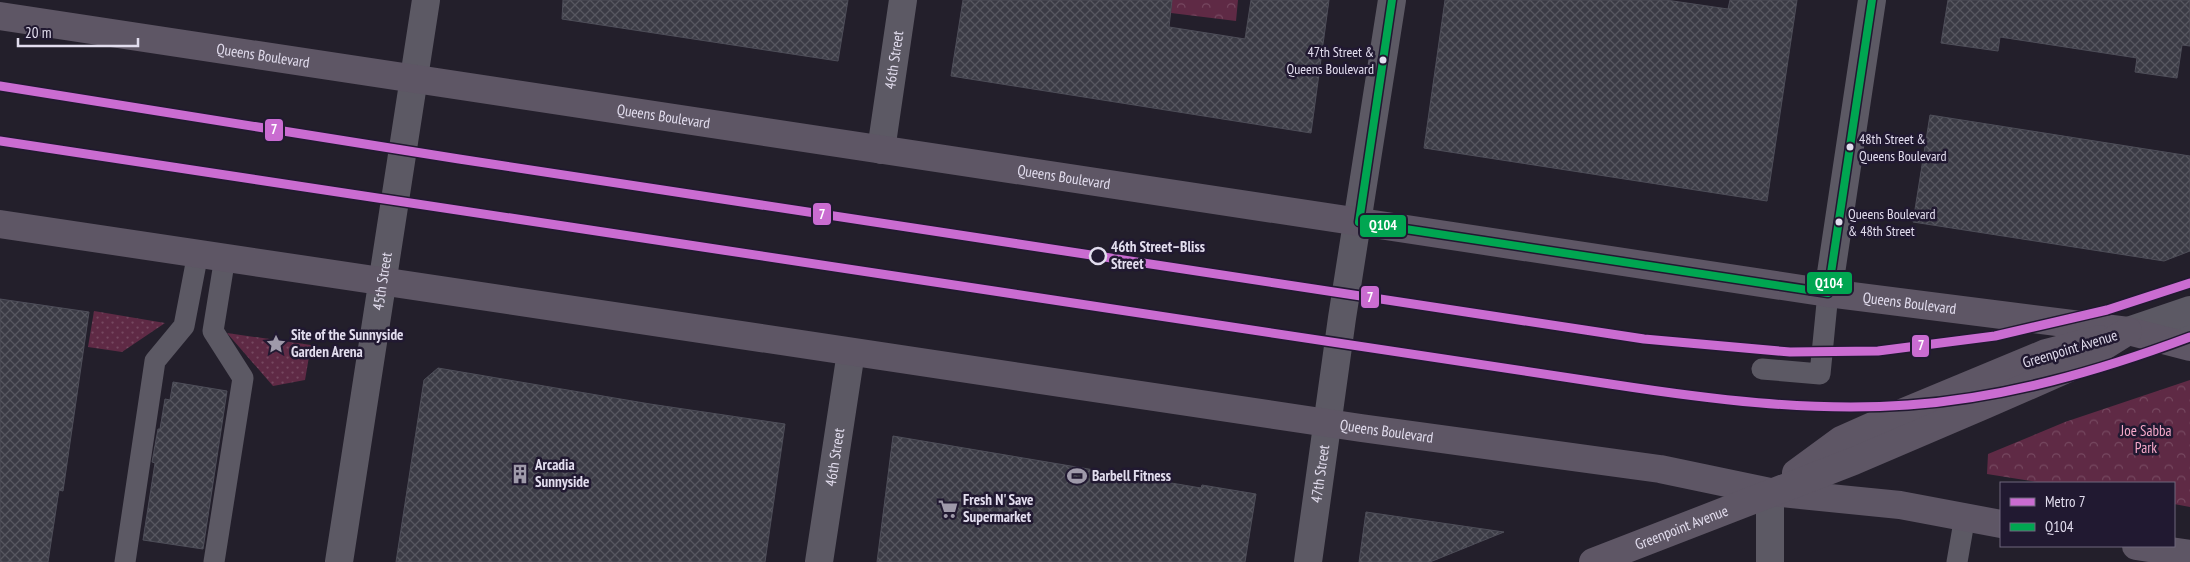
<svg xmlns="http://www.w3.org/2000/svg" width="2190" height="562" font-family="'PT Sans Narrow',sans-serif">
<defs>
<pattern id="grass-dots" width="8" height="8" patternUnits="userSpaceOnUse" patternTransform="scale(1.25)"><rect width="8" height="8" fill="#5f2a45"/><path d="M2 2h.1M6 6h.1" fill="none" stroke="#764860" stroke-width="1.8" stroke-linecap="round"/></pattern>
<pattern id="forest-crowns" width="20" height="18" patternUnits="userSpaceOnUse" patternTransform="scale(1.25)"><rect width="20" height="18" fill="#5f2a45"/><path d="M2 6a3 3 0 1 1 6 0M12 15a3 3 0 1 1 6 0" fill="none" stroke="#764860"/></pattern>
<pattern id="building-cross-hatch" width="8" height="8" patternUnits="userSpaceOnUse" patternTransform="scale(1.25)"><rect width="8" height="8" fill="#3b3b45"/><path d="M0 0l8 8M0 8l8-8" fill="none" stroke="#575760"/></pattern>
</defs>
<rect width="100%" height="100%" fill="#231f2b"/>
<path fill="url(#grass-dots)" d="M94 311 165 323 122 352 88 347Z
M227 333 311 345 305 380 273 386Z"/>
<path fill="url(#forest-crowns)" d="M1172 0H1238L1236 21 1171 13Z
M2190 380V507L2174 504V483H2043L1987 474 1988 454 2065 422Z"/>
<path fill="url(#building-cross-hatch)" stroke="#4e4e59" d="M563 0H848L838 61 562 19Z
M963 0H1172L1169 27 1245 39 1251 0H1329L1311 133 951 76Z
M1445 0H1666L1728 9 1730 0H1797L1767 201 1424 148Z
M1948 0H2190V46L2182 45 2177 78 2135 72 2137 58 2000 37 1998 51 1941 43Z
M1930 115 2190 156V251L2164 261 1913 222Z
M0 299 89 312 63 491 59 490 48 562H0Z
M438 368 650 404 785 424 765 562H396L424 380Z
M173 382 227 391 203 549 143 540 155 463 152 462 158 429H160L165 399 170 400Z
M893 436 1201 488 1202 485 1256 494 1245 562H877Z
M1366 512 1504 532 1430 562H1359Z"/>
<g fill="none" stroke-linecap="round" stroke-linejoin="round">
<path stroke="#5c5964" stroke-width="21" d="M1762 369 1820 374 1828 293
M125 562 155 361 184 326 198 253
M214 562 243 378 213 331 225 257
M1957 562 1965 516"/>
<g stroke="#5c5964" stroke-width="28">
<path id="s1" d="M881 150 903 0"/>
<path d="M1770 492V562"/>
<path id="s2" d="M339 562 426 0"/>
<path id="s3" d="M819 562 851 352"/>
<path id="s4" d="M1308 562 1342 318 1392 0"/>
</g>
<path stroke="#5c5964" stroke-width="28" d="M1828 293 1872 0
M2147 331H2190"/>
<path stroke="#5c5964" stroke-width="28" d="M2128 331 2190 310"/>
<g stroke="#5e5665" stroke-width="28">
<path id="s5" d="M0 16 1828 293 2128 331 2190 347"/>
<path id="s6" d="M0 224 1361 428 1660 469 1770 492 1900 505 2001 524"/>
<path d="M1796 473 1841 440 1904 412 2046 353 2100 339"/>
<path d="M2136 546 2190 554"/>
<path id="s7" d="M1593 562 1854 461 1985 405 2067 369 2128 331"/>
</g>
<defs>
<path id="bus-1" d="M1392 0 1359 222 1828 293 1872 0"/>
</defs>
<use href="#bus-1" stroke="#211931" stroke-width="11"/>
<use href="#bus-1" stroke="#00a651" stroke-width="8"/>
<defs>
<path id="metro-1" d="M0 86 459 159 1644 339 1790 352 1878 351 1995 336 2107 310 2190 283
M0 141 1610 384C1708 399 1808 412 1908 405 2005 398 2099 371 2190 337"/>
</defs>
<use href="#metro-1" stroke="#211931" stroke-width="12"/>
<use href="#metro-1" stroke="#ca6cd1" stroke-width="9"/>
</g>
<defs>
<symbol id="sight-bare" viewBox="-9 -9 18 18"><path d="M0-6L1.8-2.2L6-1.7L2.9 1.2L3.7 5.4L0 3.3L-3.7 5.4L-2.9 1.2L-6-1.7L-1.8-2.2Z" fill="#9f9aaa" stroke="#211931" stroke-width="2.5" paint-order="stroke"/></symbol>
<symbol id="building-bare" viewBox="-9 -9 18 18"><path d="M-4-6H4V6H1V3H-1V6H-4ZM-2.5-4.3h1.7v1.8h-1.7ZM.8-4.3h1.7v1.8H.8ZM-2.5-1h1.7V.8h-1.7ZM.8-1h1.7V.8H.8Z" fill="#9f9aaa" stroke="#211931" stroke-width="2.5" paint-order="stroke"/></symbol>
<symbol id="stadium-bare" viewBox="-9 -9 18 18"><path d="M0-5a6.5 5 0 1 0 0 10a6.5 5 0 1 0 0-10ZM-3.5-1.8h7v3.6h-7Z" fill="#9f9aaa" stroke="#211931" stroke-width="2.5" paint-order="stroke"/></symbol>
<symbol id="supermarket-bare" viewBox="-9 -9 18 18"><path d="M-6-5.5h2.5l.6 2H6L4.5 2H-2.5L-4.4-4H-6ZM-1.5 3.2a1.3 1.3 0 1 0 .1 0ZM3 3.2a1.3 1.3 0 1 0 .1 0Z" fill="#9f9aaa" stroke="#211931" stroke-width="2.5" paint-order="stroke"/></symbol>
</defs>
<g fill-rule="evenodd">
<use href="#sight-bare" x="262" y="330" width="28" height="28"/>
<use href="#building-bare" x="506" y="460" width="28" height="28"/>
<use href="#stadium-bare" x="1063" y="462" width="28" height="28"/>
<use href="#supermarket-bare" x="934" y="495" width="28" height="28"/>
</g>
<g fill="#e2ddee" stroke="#211931" stroke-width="2">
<circle cx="1383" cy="60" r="4.5"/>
<circle cx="1850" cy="147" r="4.5"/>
<circle cx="1839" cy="222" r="4.5"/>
</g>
<circle fill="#211931" stroke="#e2ddee" stroke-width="2.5" cx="1098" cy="256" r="8"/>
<g text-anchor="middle" stroke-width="5" stroke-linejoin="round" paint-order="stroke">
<g font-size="14" fill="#e2ddee" stroke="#211931" text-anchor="start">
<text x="1374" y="57" text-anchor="end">47th Street &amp;<tspan x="1374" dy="17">Queens Boulevard</tspan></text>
<text x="1859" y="144">48th Street &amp;<tspan x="1859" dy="17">Queens Boulevard</tspan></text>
<text x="1848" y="219">Queens Boulevard<tspan x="1848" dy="17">&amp; 48th Street</tspan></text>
</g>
<g font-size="15" fill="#e2ddee" stroke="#211931">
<text dy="5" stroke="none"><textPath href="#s5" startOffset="266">Queens Boulevard</textPath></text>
<text dy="5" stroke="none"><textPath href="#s1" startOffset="91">46th Street</textPath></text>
<text dy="5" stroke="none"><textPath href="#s5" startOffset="671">Queens Boulevard</textPath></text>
<text dy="5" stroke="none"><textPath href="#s5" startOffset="1076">Queens Boulevard</textPath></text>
<text dy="5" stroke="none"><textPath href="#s2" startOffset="284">45th Street</textPath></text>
<text dy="5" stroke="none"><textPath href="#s5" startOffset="1931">Queens Boulevard</textPath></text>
<text transform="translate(2070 349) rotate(-17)" y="5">Greenpoint Avenue</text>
<text dy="5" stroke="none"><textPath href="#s6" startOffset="1402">Queens Boulevard</textPath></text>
<text dy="5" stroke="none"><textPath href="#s3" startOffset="106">46th Street</textPath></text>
<text dy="5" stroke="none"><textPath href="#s4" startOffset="89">47th Street</textPath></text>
<text dy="5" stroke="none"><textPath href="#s7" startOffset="95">Greenpoint Avenue</textPath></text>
</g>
<g font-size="15" font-weight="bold" fill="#e2ddee" stroke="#211931" text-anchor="start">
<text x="1111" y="252">46th Street–Bliss<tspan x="1111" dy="17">Street</tspan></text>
</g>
<g font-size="15" font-weight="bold" fill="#e2ddee" stroke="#211931" text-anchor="start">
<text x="291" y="340">Site of the Sunnyside<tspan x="291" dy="17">Garden Arena</tspan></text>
<text x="535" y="470">Arcadia<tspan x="535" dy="17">Sunnyside</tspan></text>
<text x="1092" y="481">Barbell Fitness</text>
<text x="963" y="505">Fresh N' Save<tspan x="963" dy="17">Supermarket</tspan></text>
</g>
<g font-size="15" fill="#f5a9c9" stroke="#211931">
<text x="2146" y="436">Joe Sabba<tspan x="2146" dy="17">Park</tspan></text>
</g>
</g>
<g stroke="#211931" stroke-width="2">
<rect x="264" y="118" width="20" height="24" rx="5" fill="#ca6cd1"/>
<rect x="812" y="202" width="20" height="24" rx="5" fill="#ca6cd1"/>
<rect x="1359" y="214" width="48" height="24" rx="5" fill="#00a651"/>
<rect x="1806" y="271" width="47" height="24" rx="5" fill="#00a651"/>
<rect x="1360" y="285" width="20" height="24" rx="5" fill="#ca6cd1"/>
<rect x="1911" y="334" width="19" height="24" rx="5" fill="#ca6cd1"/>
</g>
<g font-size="14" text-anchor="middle" font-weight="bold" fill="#fff">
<text x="274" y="134">7</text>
<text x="822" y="219">7</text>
<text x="1383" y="230">Q104</text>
<text x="1829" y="288">Q104</text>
<text x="1370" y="302">7</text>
<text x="1921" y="350">7</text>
</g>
<rect x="2000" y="482" width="175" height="65" fill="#211931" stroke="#6e677d"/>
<rect x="2010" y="498" width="25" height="8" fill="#ca6cd1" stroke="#6e677d"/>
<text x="2045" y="507" font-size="15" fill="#e2ddee">Metro 7</text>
<rect x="2010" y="523" width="25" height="8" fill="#00a651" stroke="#6e677d"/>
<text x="2045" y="532" font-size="15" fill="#e2ddee">Q104</text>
<path d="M18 38v8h120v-8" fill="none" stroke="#e2ddee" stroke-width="2.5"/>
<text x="25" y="38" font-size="15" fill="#e2ddee" stroke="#211931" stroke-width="4" paint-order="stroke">20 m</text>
</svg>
